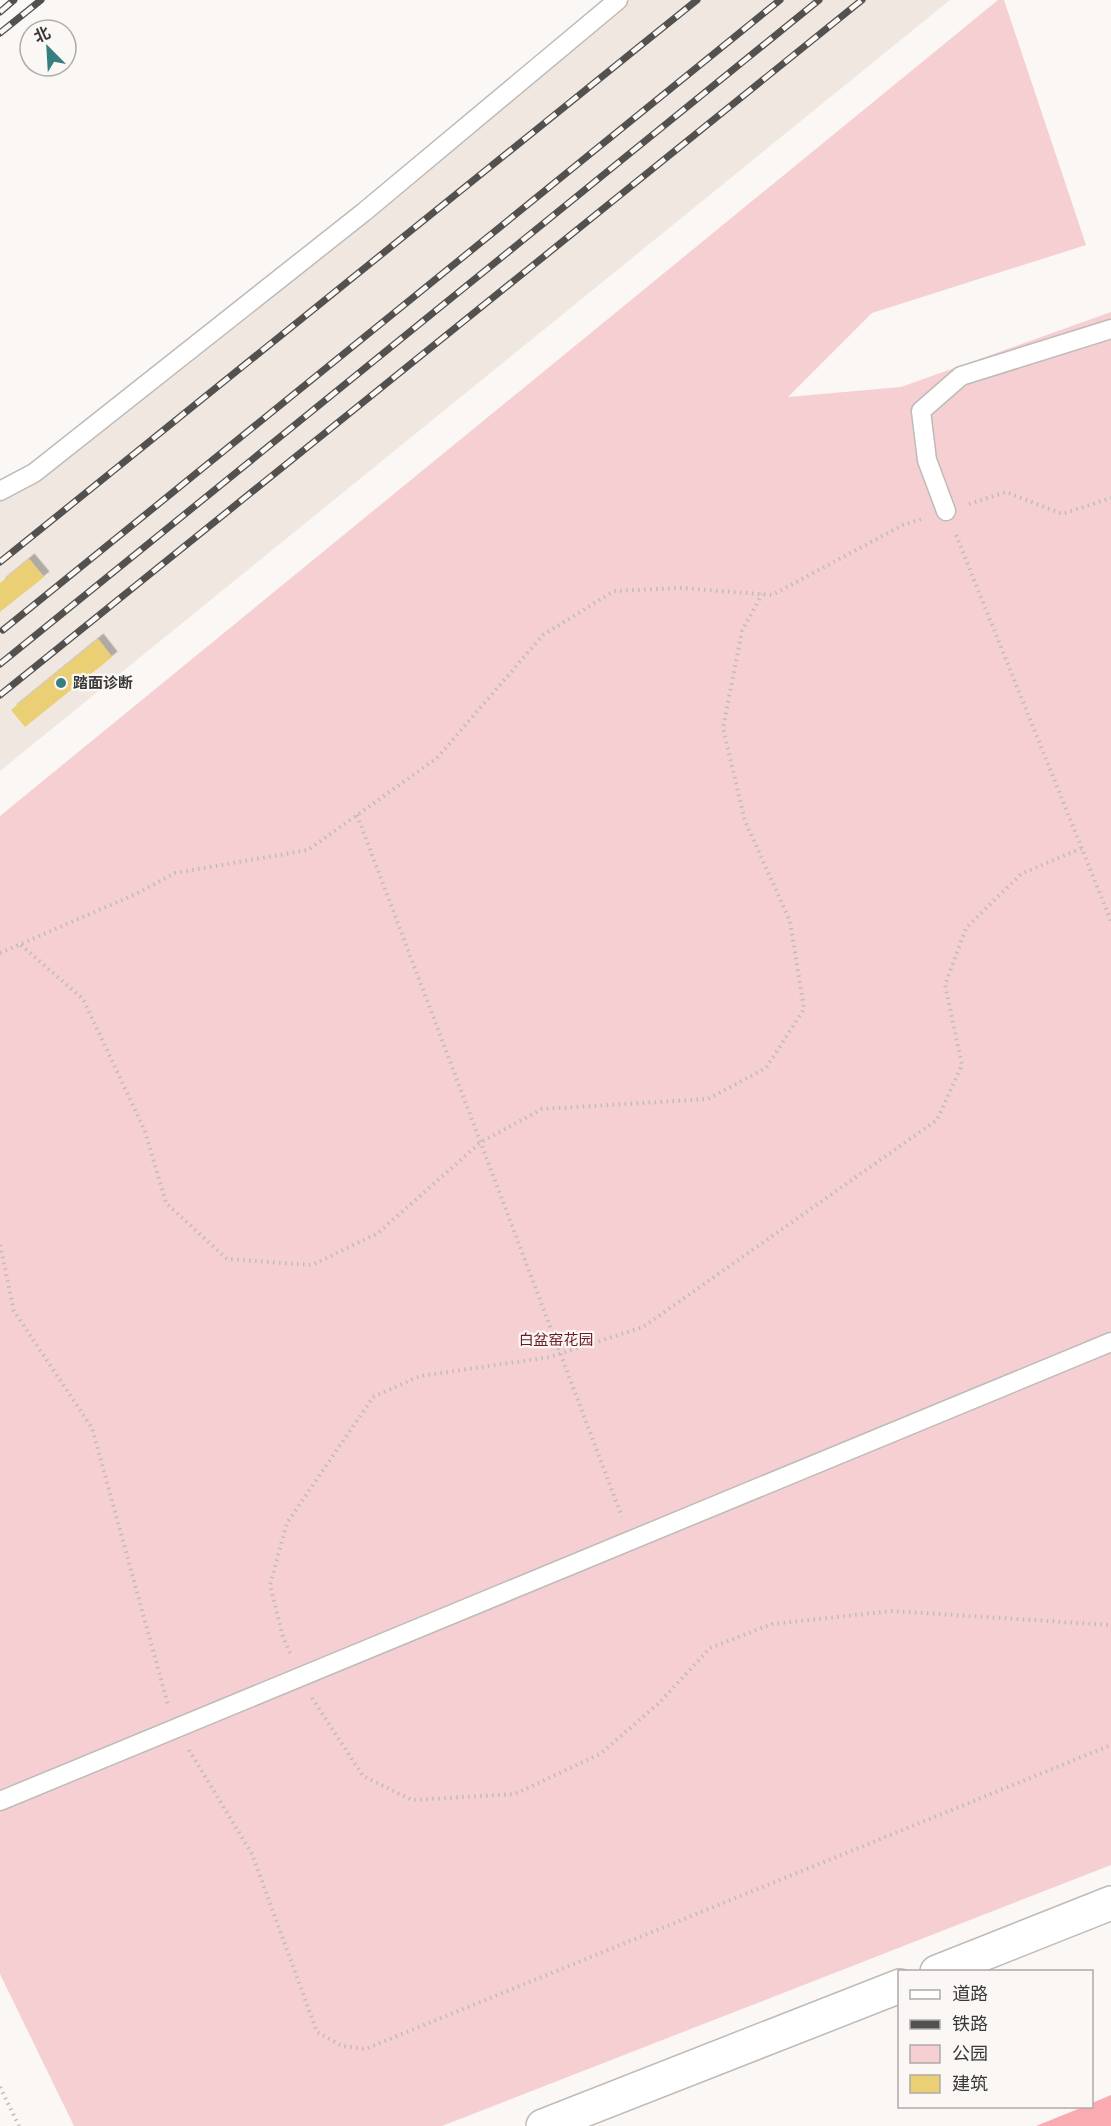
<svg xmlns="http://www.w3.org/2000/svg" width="1111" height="2126" font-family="Helvetica,'Noto Sans SC',sans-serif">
<defs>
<filter id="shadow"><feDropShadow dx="5.5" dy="-5.5" stdDeviation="0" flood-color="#0004"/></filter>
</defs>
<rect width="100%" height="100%" fill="#faf7f4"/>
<path fill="#f0e8e0" d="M625 0H950L0 771V490Z"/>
<path fill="#f5cfd1" d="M998 0H1004L1086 245 872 313 788 397 901 387 1111 312V1865L442 2126H74L0 1974V816Z"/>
<path fill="#f9abb1" d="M1111 2095V2126H1036L1083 2107 1092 2106V2103Z"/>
<path fill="#ebcf74" filter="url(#shadow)" d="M29 559 44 577 0 612V583Z
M98 639 112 657 25 727 11 710Z"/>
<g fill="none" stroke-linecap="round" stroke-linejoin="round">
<defs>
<path id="service" d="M0 491 34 473 364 212 618 0
M946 511 927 460 921 411 961 376 1111 329
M0 1801 1111 1342"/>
<path id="minor" d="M937 1972 1111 1903
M543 2126 900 1986"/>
</defs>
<use href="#service" stroke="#bebbb9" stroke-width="21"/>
<use href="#minor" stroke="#bebbb9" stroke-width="36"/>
<path stroke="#bfbdba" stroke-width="4" stroke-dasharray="1.5 4.5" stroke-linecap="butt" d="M969 504 1006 492 1062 514 1111 498
M956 535 1111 921
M357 815 622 1517
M21 945 83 999 145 1131 166 1203 227 1259 312 1265 378 1233 481 1142 542 1109 708 1099 766 1068 804 1009 790 921 745 821 723 728 742 631 762 594
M0 953 136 894 175 873 308 850 437 758 543 635 614 591 682 588 772 595 903 525 922 519
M0 1245 14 1311 92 1428 168 1705
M290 1653 283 1637 270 1585 287 1523 373 1397 420 1376 550 1357 643 1327 937 1120 962 1065 945 985 966 928 1021 874 1082 848
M312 1698 363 1776 412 1800 515 1794 600 1754 659 1703 710 1648 772 1624 892 1611 1111 1625
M189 1750 252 1854 317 2032 342 2046 365 2049 1111 1745
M0 2087 19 2126"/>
<use href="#service" stroke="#fff" stroke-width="18"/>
<use href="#minor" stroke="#fff" stroke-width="33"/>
<defs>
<path id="rail" d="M0 12 14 0
M0 33 41 0
M0 562 697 0
M3 630 780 0
M0 664 819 0
M0 695 862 0"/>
</defs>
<use href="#rail" stroke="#535150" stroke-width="7"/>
<use href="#rail" stroke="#faf7f4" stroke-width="4.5" stroke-dasharray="14" stroke-linecap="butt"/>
</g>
<circle fill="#367f80" stroke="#faf7f4" stroke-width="2" cx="61" cy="683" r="6"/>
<g text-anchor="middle" stroke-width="4.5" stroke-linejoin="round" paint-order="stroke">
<g font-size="15" font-weight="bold" fill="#3b3938" stroke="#faf7f4" text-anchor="start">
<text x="73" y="688">踏面诊断</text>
</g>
<g font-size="15" fill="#6c1828" stroke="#faf7f4">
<text x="556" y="1345">白盆窑花园</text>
</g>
</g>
<rect x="898" y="1970" width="195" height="138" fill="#faf7f4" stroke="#aeaba9" stroke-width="1.5"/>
<rect x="910" y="1990" width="30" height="9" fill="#ffffff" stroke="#aeaba9" stroke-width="1.5"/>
<text x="952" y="2000" font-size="18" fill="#3b3938">道路</text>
<rect x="910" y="2020" width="30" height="9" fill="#535150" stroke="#aeaba9" stroke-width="1.5"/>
<text x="952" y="2030" font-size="18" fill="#3b3938">铁路</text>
<rect x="910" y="2045" width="30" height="18" fill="#f5cfd1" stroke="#aeaba9" stroke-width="1.5"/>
<text x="952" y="2060" font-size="18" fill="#3b3938">公园</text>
<rect x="910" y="2075" width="30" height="18" fill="#ebcf74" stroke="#aeaba9" stroke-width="1.5"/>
<text x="952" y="2090" font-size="18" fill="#3b3938">建筑</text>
<g transform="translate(48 48) rotate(336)"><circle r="28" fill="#faf7f4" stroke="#aeaba9" stroke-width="1.5"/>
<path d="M0-4.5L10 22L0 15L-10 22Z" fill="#367f80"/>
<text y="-9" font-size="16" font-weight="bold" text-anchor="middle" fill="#3b3938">北</text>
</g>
</svg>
